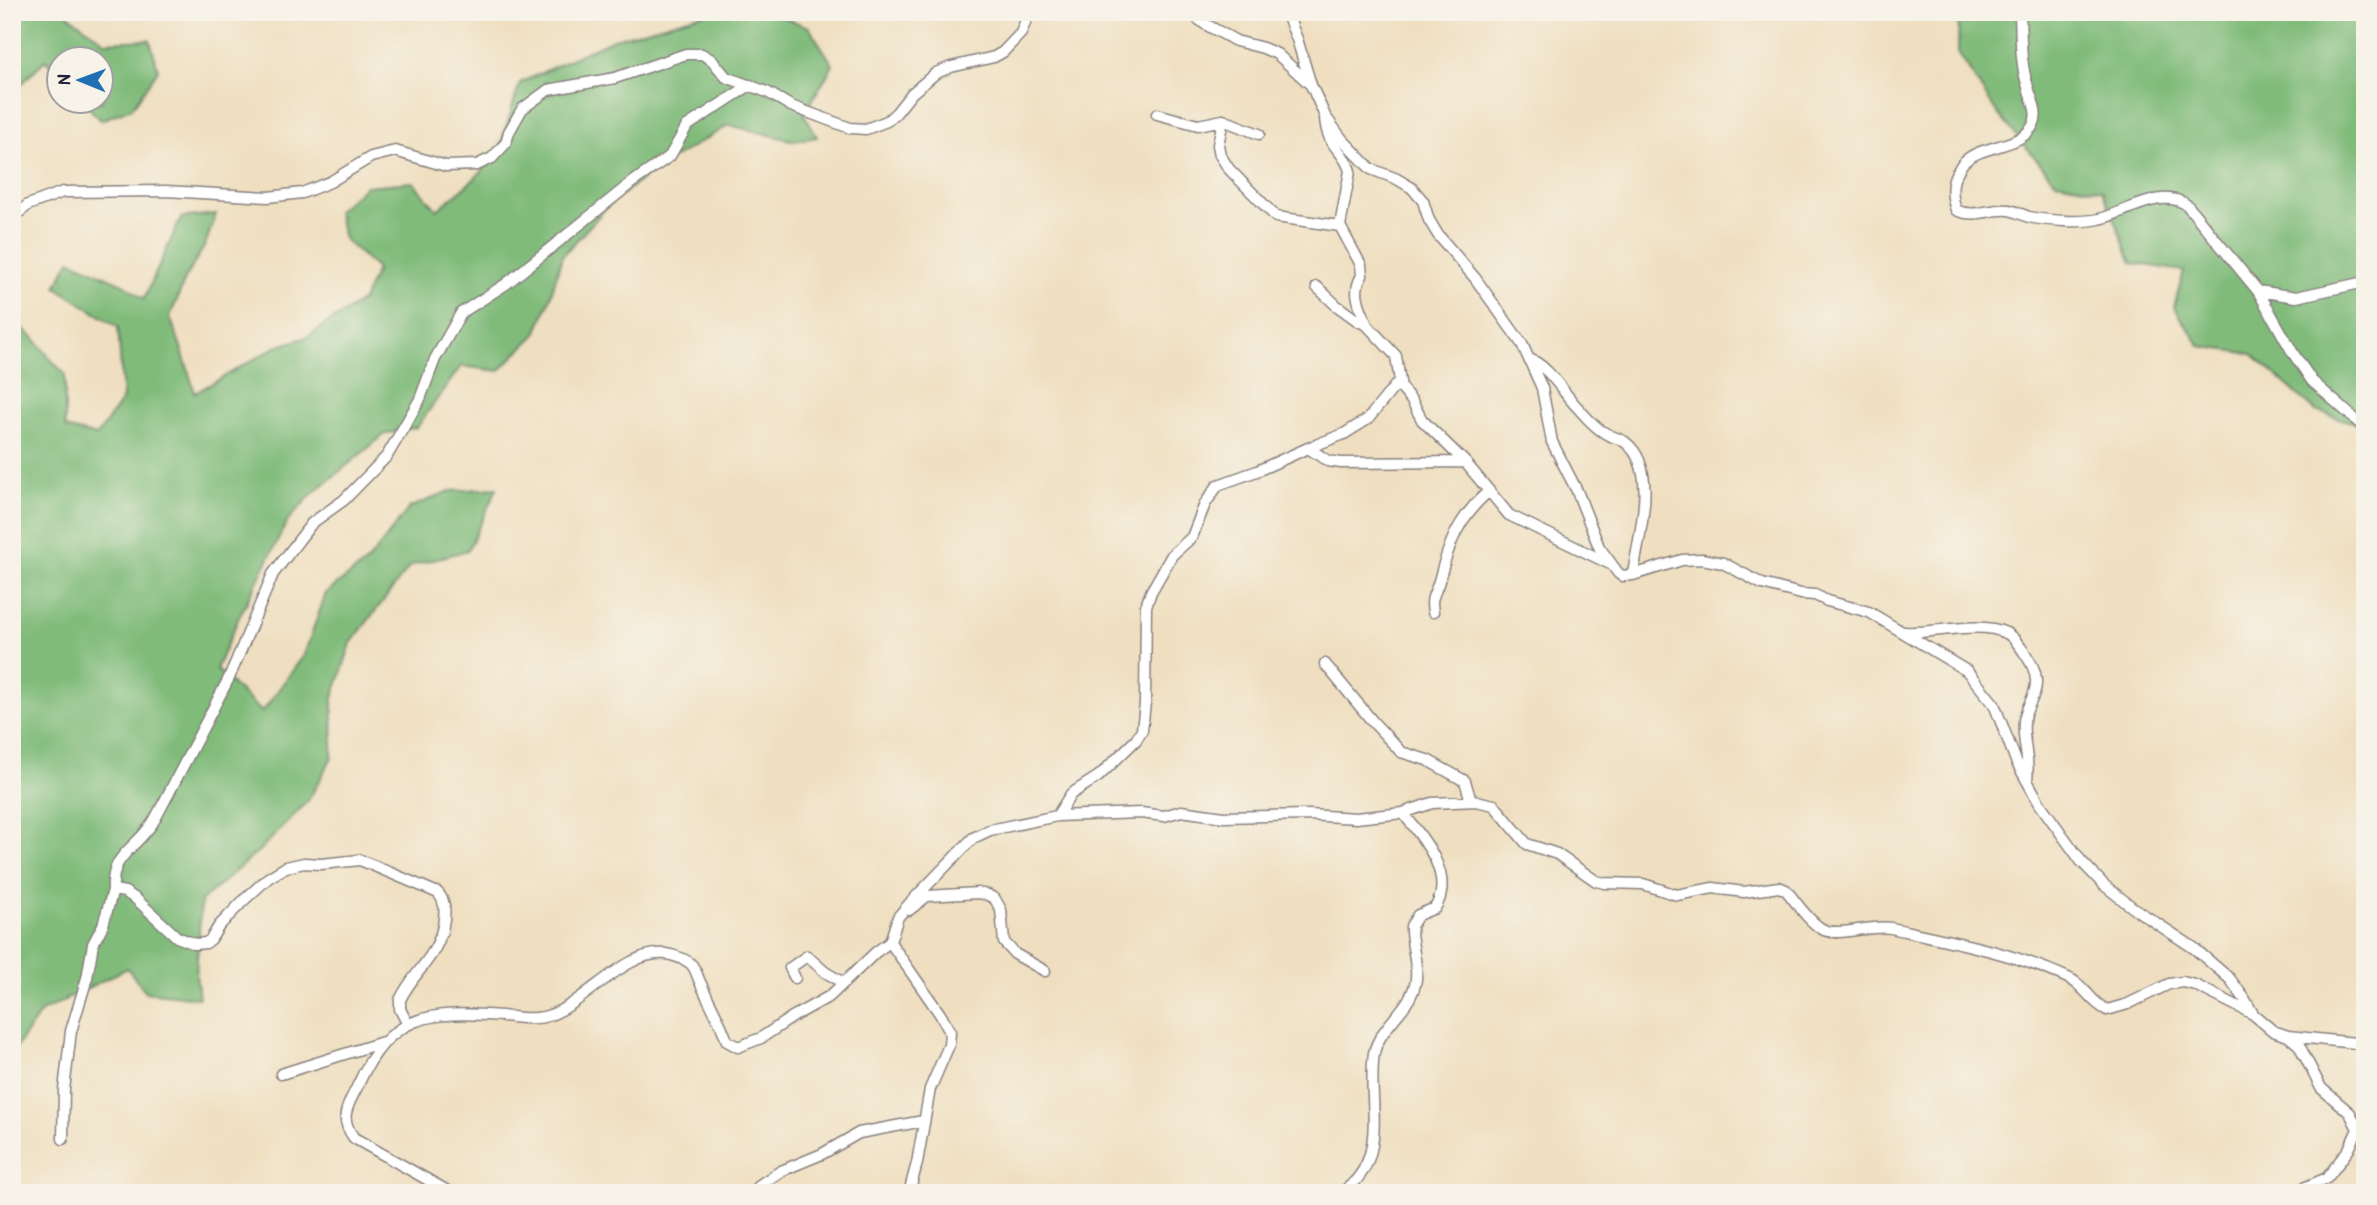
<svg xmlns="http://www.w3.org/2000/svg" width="2377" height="1205" font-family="'Patrick Hand',sans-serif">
<rect width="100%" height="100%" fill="#f7f3e8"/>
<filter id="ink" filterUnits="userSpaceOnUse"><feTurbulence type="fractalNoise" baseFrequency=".0143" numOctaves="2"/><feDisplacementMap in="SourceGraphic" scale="14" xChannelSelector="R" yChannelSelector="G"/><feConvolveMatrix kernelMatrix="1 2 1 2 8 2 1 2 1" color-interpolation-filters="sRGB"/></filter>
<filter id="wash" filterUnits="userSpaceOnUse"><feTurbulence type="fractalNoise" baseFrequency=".00686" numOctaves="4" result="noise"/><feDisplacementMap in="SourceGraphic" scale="28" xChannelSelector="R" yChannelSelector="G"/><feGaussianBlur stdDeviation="1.57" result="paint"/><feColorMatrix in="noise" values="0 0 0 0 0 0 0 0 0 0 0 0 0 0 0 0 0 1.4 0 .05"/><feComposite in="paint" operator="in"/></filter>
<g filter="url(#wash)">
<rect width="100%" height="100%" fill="#efdfc0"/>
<path fill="#80bb7a" stroke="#516e5a" stroke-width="2" d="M12 12H64L105 42 150 40 158 70 132 108 101 120 83 102H102V60H60L59 75 45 60 12 93Z
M710 12H768L809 27 833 65 804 114 817 137 795 141 729 125 652 171 608 206 562 256 549 302 536 334 499 371 461 366 417 427 385 434 312 494 288 520 239 617 216 669 262 712 304 655 326 593 368 561 409 508 450 491 497 488 468 550 410 566 351 643 333 698 332 757 308 801 262 848 201 901 196 974 199 998 146 992 127 968 41 1012 12 1053V320C37 336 44 355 65 374V428L97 436 123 398 118 327 56 287 70 260 125 285 144 299 181 218 216 214 205 245 186 277 170 317 181 347 195 393 276 347 307 337 363 300 377 269 344 239 337 211 366 186 413 182 437 210 473 180 497 156 520 83 611 40Z
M1959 12H2365V426L2316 411 2252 354 2200 346 2174 307 2184 271 2132 263 2102 190 2056 182 1998 114 1958 53Z"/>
</g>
<g filter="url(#ink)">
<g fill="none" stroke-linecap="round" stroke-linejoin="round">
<defs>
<path id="street" d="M1189 12 1205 24 1236 41 1263 48 1277 54 1311 85
M1286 12 1297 39 1311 85 1325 116 1342 139 1371 169 1397 179 1412 188 1423 201 1429 220 1438 235 1475 278 1522 344 1542 388 1552 442 1577 491 1599 547 1618 573 1622 576 1633 575 1682 560 1702 559 1723 563 1762 584 1801 594 1815 595 1827 601 1869 612 1967 671 1994 704 2016 761 2040 804 2081 861 2104 885 2132 907 2194 948 2230 979 2244 998 2253 1014
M2020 12C2021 37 2020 63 2028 87 2031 99 2039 112 2034 123 2024 148 1983 144 1965 161 1961 164 1959 170 1956 174 1950 186 1952 198 1956 210 1975 219 1989 208 2009 210 2016 211 2022 215 2029 217 2048 221 2081 223 2099 219 2126 213 2161 187 2187 205L2258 291 2296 297 2365 282
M1157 114 1198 125 1223 120 1218 145 1220 155 1229 169 1276 217 1340 226
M1325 118C1327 148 1344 149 1350 171L1340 226 1361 265 1362 276C1351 292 1361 308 1367 325
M1223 120 1259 134
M12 218 28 205 63 192 166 191 268 197 302 193 330 182 371 157 395 151 446 166 477 165 492 158 506 143 509 132 522 109 548 90 615 78 686 54H702L712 60 726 77 767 92 791 106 850 128 866 129 887 121 896 113 912 93 936 73 951 67 994 57 1003 52 1021 33 1029 12
M1317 287 1336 305 1358 321 1367 325 1396 356 1401 388 1412 401 1422 420 1465 462 1509 515 1610 564
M2258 291 2293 353 2312 381 2365 428
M1529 359C1549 366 1563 393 1578 408 1586 417 1594 427 1605 433 1611 437 1619 438 1625 442 1661 469 1637 540 1633 575
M1308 448 1344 434 1368 419 1399 381
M1433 612C1430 596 1435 595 1439 581 1449 543 1458 518 1489 491
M1904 632C1933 634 1980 620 2006 633 2013 636 2019 645 2024 652 2030 661 2036 670 2036 681 2037 696 2025 707 2024 721 2022 743 2030 756 2027 780
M1325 664 1373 722 1401 752 1427 760 1465 781 1471 801
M1057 816 1071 794 1099 776 1136 740 1142 730 1145 703 1146 606 1151 592 1172 555 1192 537 1205 504 1218 485 1257 471 1308 448 1328 461 1341 463 1465 462
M909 910 927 896 978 893 988 895 995 899 1001 910 1004 942 1015 954 1045 971
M795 978 790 968 807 956 825 972 842 982
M407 1023 400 1009V1000C414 970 440 957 444 919 445 909 445 901 438 893L360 860 321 864 304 863 286 867 268 878 243 901 219 926 211 939 206 943 195 944 177 937 136 899 125 892 113 890C111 857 130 852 148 829 153 824 156 817 160 810L229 678 273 574 312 523 344 500 387 456 420 399 435 359 461 313 506 284 630 184 670 156 687 126 750 85
M2288 1036 2365 1044
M281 1074 383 1042
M63 1139 64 1090 71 1031 87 978 93 944 103 925 113 890
M1283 1191 1295 1193
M451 1193 354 1138C338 1117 348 1106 358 1085 390 1013 429 1011 502 1016 517 1017 535 1021 550 1015 588 1002 628 945 671 955 678 957 686 959 691 964 696 969 697 976 700 982 709 1002 720 1020 727 1041L738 1047 761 1038 794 1016 830 996 876 952 890 942
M753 1193 761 1184 781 1171 822 1154 859 1133 923 1121
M909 1193 917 1163 930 1089 949 1045 950 1032 940 1014 890 942 898 917 910 903 973 838 990 830 1057 816 1141 813 1164 816 1181 811 1224 817 1309 815 1356 818 1403 813 1432 803 1476 801 1494 805 1527 844 1557 854 1596 881 1605 883 1643 884 1677 895 1713 888 1744 892 1779 887 1786 890C1796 902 1808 921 1822 929 1838 938 1871 924 1891 928 1951 941 2015 953 2070 979 2085 986 2091 1003 2107 1010L2128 1004 2169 984 2183 982 2195 985 2253 1014 2273 1031 2288 1036 2299 1045 2321 1088 2350 1113 2358 1129 2349 1149 2327 1178 2301 1189 2298 1193
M1341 1193C1392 1160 1366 1100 1374 1053 1380 1025 1413 1008 1416 979 1418 961 1410 943 1411 926L1418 915 1435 908C1456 875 1422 837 1403 813"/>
</defs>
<use href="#street" stroke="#88807e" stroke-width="13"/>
<use href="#street" stroke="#fff" stroke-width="10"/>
</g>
</g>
<rect width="2377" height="1205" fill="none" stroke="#f7f3e8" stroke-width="42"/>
<g transform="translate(80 80) rotate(271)"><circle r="33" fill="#f7f3e8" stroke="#a29fa3" stroke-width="2"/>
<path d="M0-5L12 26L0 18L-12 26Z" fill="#1f6fb2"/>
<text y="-10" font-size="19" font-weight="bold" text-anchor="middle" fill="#22223b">N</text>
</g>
</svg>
